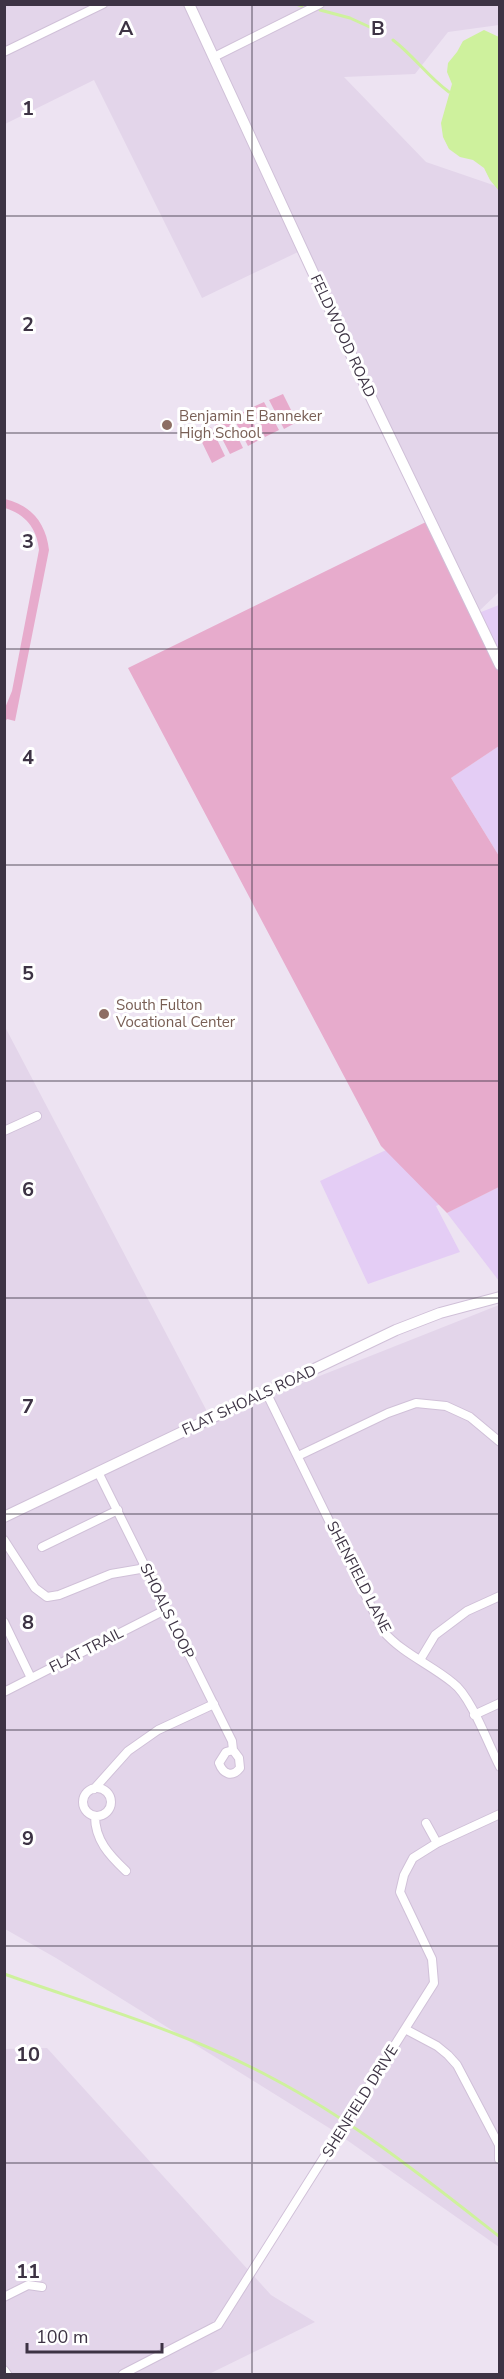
<svg xmlns="http://www.w3.org/2000/svg" width="504" height="2379" font-family="'Nunito Sans',sans-serif">
<rect width="100%" height="100%" fill="#ede3f2"/>
<path fill="#e3d5ea" d="M5 5H499V25L448 32 415 74 344 77 426 162 499 187V592L476 614 298 252 202 298 94 80 5 124Z
M4 1025 211 1419 499 1305V2247L334 2131 56 1958 5 1929Z
M47 2048 271 2295 315 2322 209 2374H5L4 2049Z"/>
<path fill="#e4cdf5" d="M499 605V667L476 614Z
M499 746V856L451 778Z
M499 1097V1178L436 1206 460 1252 368 1284 320 1181Z
M499 1187V1281L447 1213Z"/>
<path fill="#e7abcc" d="M283 394 297 422 284 429 269 400Z
M264 402 279 430 265 437 251 408Z
M247 410 261 439 248 446 233 417Z
M229 419 243 448 230 454 215 425Z
M211 427 225 456 212 463 198 434Z
M5 499C31 505 46 523 49 550L15 721 7 719 5 722V708L12 691 39 550C37 528 25 514 5 508Z
M430 520 499 667V746L451 778 499 856V1187L447 1213 381 1146 128 668Z"/>
<path fill="#cef19d" d="M484 30 499 37V191L490 180 484 168 473 160 460 157 449 149 443 137 441 123 452 84 447 72 448 63 457 52 463 41Z"/>
<g fill="none" stroke-linecap="round" stroke-linejoin="round">
<path stroke="#cef19d" stroke-width="3" d="M296 4 302 6
M320 10 350 18 374 29
M393 40C414 56 428 77 449 92
M4 1974C95 2006 187 2032 272 2078 354 2121 427 2180 500 2237"/>
<defs>
<path id="minor" d="M4 52 103 4
M214 57 320 4
M4 1131 37 1116
M266 1392 383 1631C403 1654 430 1664 453 1683 471 1696 489 1746 500 1767
M298 1456 388 1413 416 1403 446 1406 470 1417 500 1442
M98 1472 232 1741 233 1750 226 1752 219 1763C223 1774 232 1778 240 1768L239 1758 233 1750
M4 1540 35 1588 47 1597 59 1595 111 1574 146 1568
M42 1547 118 1510
M4 1622 31 1678
M420 1660 435 1635 467 1611 500 1596
M4 1692 167 1609
M474 1715 500 1703
M83 1802a14 14 0 1 1 28 0a14 14 0 1 1-28 0Z
M94 1789 128 1751 158 1730 214 1704
M95 1816C95 1840 109 1855 126 1871
M426 1823 437 1843
M405 2029 437 2046 448 2055 457 2065 499 2145V2159
M4 2297 28 2285 42 2287
M4 2370 7 2374
M123 2374 218 2325 434 1983 432 1959 400 1892 404 1875 413 1858 437 1843 500 1814"/>
<path id="tertiary" d="M189 4 365 385 500 665
M4 1517 396 1330 440 1313 500 1297"/>
</defs>
<use href="#minor" stroke="#d0c0d8" stroke-width="10"/>
<use href="#tertiary" stroke="#d0c0d8" stroke-width="12"/>
<use href="#minor" stroke="#fff" stroke-width="8"/>
<use href="#tertiary" stroke="#fff" stroke-width="10"/>
</g>
<path fill="none" stroke="#3d3344" stroke-width="1.5" stroke-opacity="0.55" d="M252 4V2374M4 216H500M4 433H500M4 649H500M4 865H500M4 1081H500M4 1298H500M4 1514H500M4 1730H500M4 1946H500M4 2163H500"/>
<g fill="#8d6e63" stroke="#fff" stroke-width="2">
<circle cx="167" cy="425" r="6"/>
<circle cx="104" cy="1014" r="6"/>
</g>
<g text-anchor="middle" stroke-width="6" stroke-linejoin="round" paint-order="stroke">
<g font-size="15" fill="#3d3344" stroke="#fff">
<text transform="translate(343 336) rotate(65)" y="5">FELDWOOD ROAD</text>
<text transform="translate(249 1400) rotate(-25)" y="5">FLAT SHOALS ROAD</text>
<text transform="translate(359 1577) rotate(63)" y="5">SHENFIELD LANE</text>
<text transform="translate(167 1611) rotate(64)" y="5">SHOALS LOOP</text>
<text transform="translate(86 1650) rotate(-27)" y="5">FLAT TRAIL</text>
<text transform="translate(360 2101) rotate(-58)" y="5">SHENFIELD DRIVE</text>
</g>
<g font-size="15" fill="#785e54" stroke="#fff" text-anchor="start">
<text x="179" y="421">Benjamin E Banneker<tspan x="179" dy="17">High School</tspan></text>
<text x="116" y="1010">South Fulton<tspan x="116" dy="17">Vocational Center</tspan></text>
</g>
</g>
<g font-size="20" text-anchor="middle" font-weight="bold" fill="#3d3344" stroke="#fff" stroke-width="6" stroke-linejoin="round" paint-order="stroke">
<text x="126" y="35">A</text>
<text x="378" y="35">B</text>
<text x="28" y="115">1</text>
<text x="28" y="331">2</text>
<text x="28" y="548">3</text>
<text x="28" y="764">4</text>
<text x="28" y="980">5</text>
<text x="28" y="1196">6</text>
<text x="28" y="1413">7</text>
<text x="28" y="1629">8</text>
<text x="28" y="1845">9</text>
<text x="28" y="2061">10</text>
<text x="28" y="2278">11</text>
</g>
<rect width="504" height="2379" fill="none" stroke="#3d3344" stroke-width="12"/>
<path d="M27 2343v9h135v-9" fill="none" stroke="#3d3344" stroke-width="3"/>
<text x="36" y="2343" font-size="18" fill="#3d3344" stroke="#ffffff" stroke-width="4.5" paint-order="stroke">100 m</text>
</svg>
